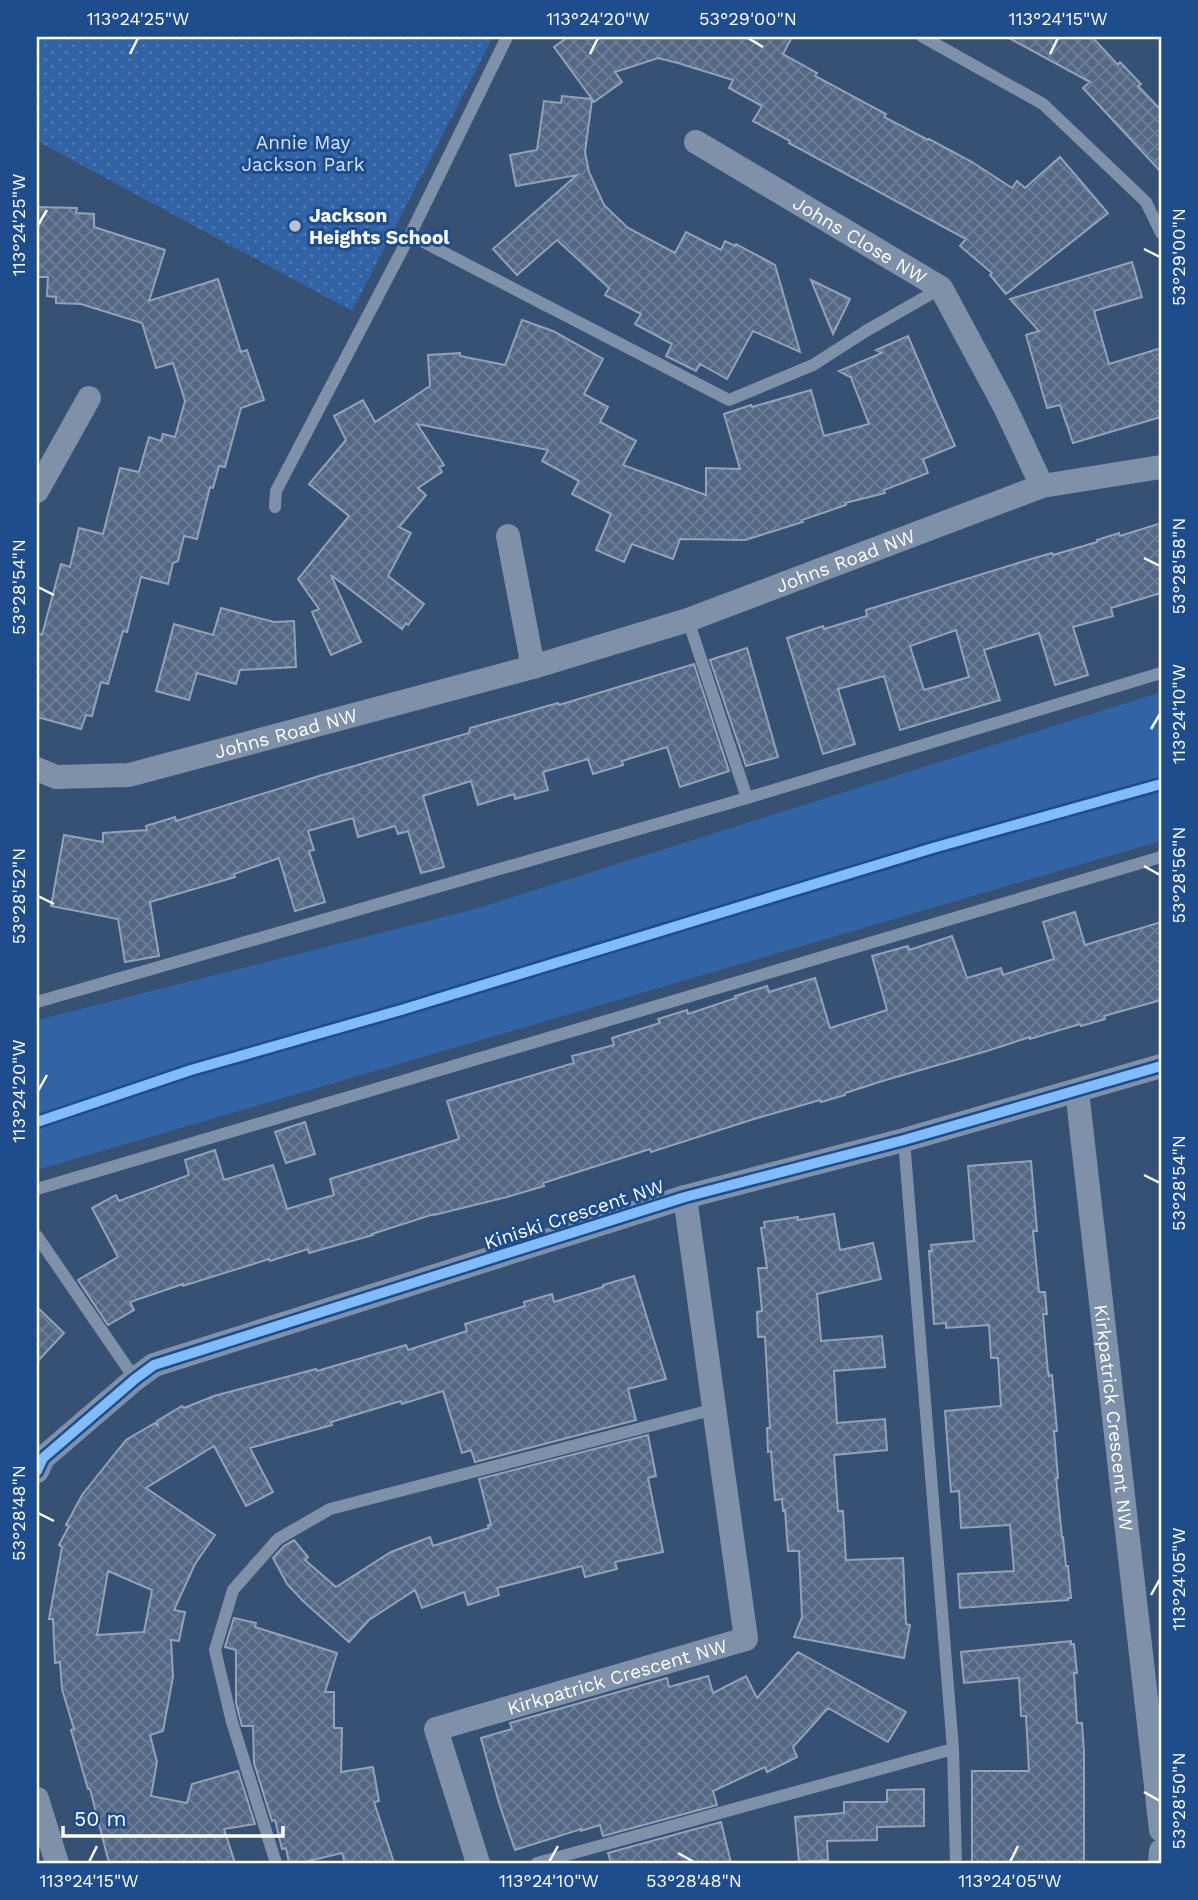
<svg xmlns="http://www.w3.org/2000/svg" width="1198" height="1900" font-family="'Work Sans',sans-serif">
<defs>
<pattern id="park-dots" width="8" height="8" patternUnits="userSpaceOnUse" patternTransform="scale(1.75)"><rect width="8" height="8" fill="#3263a5"/><path d="M2 2h.1M6 6h.1" fill="none" stroke="#517ab2" stroke-width="1.8" stroke-linecap="round"/></pattern>
<pattern id="building-cross-hatch" width="8" height="8" patternUnits="userSpaceOnUse" patternTransform="scale(1.75)"><rect width="8" height="8" fill="#536885"/><path d="M0 0l8 8M0 8l8-8" fill="none" stroke="#6d7f97"/></pattern>
</defs>
<rect width="100%" height="100%" fill="#375175"/>
<path fill="#3263a5" d="M1161 692V841L37 1170V1020L475 909Z"/>
<path fill="url(#park-dots)" d="M37 37H493L352 311 37 141Z"/>
<path fill="url(#building-cross-hatch)" stroke="#93a2b6" stroke-width="2" fill-rule="evenodd" d="M568 37H792L783 54 817 73 815 76 886 114 884 117 928 140 929 139 972 162 1012 188 1017 181 1025 188 1060 157 1108 213 1006 294 990 275 992 273 960 246 966 239 789 143 790 141 753 121 762 106 729 88 733 80 678 63 658 58 615 72 622 82 594 102 592 100 585 152 589 172 604 205 628 228 675 253 686 232 721 250 725 241 735 246 736 244 775 265 800 352 753 331 727 379 700 364 696 371 666 356 672 344 635 324 641 314 605 295 609 288 557 240 517 275 493 249 577 175 516 186 510 155 537 150 544 101 561 103 562 96 592 99 554 47Z
M1007 37H1092L1118 65 1120 62 1141 84 1138 86 1161 110V172L1083 88 1090 82Z
M37 207 77 208 76 213 94 214V227L165 250 149 301 218 279 241 352 247 350 264 400 241 408 225 467 219 466 213 488 210 487 197 539 184 536 178 561 173 563 168 584 141 577 127 632 123 631 108 684 101 682 92 716 86 715 81 729 37 717V633L42 635 61 564 70 567 79 528 103 534 120 468 139 472 149 437 161 441 163 434 175 437 185 401 173 363 156 368 142 323 81 304 56 303V297L47 296 48 277H37Z
M1132 262 1142 297 1094 311 1109 364 1161 348V417L1073 443 1060 405 1047 408 1026 335 1039 331 1010 299Z
M811 280 850 299 833 334Z
M522 320 553 331 603 359 584 394 608 407 600 422 636 441 623 465 706 495V468L740 469 724 414 751 405 752 407 811 390 824 436 869 424 851 378H852L839 371 882 353 876 350 908 336 955 446 923 459 928 473 884 490 885 493 845 503 846 505 802 520 803 522 745 540 680 539 673 559 632 544 624 562 596 550 611 514 572 494 579 481 542 461 548 450 417 424 444 465 439 467 442 472 418 488 426 495 399 527 411 533 388 576 424 604 408 625 406 623 402 629 331 575 361 642 331 655 312 612 319 609 298 579 349 516 309 484 346 440 334 416 363 400 375 422 430 386 428 355 460 353V356L505 365Z
M1161 523V593L1111 608 1113 616 1073 627 1088 675 1055 685 1039 633 984 650 1000 700 900 730 884 676 838 689 855 744 823 754 787 638 823 626 824 629 867 616 866 610 1031 559 1052 553 1053 555 1097 542V540L1119 533 1120 536ZM956 630 969 677 924 690 910 646Z
M221 608 274 622 294 621 296 667 240 670 236 684 197 673 189 700 156 691 174 624 213 635Z
M747 648 778 757 746 766 710 660Z
M694 664 729 771 680 787 667 747 622 761 623 765 593 774 588 759 543 772 548 790 515 799 514 794 478 805 471 781 423 796 444 867 421 873 408 831 398 834 395 826 358 837 353 818 308 831 314 850 309 851 325 902 295 911 279 858 234 874 235 877 150 902 159 956 125 962 118 919 51 906 64 835 103 842V833L147 830 146 826 175 817 176 821 319 776 469 733 470 728 558 703 559 705Z
M1075 912 1085 945 1161 922V1000L1104 1016 1105 1019 1081 1026 1080 1024 1030 1039V1037L987 1051 889 1079 845 1093V1095L821 1102 820 1100 754 1119 651 1152 650 1149 543 1183 544 1186 507 1197 434 1215V1214L372 1234 373 1235 309 1253 308 1249 270 1261 269 1259 183 1286V1284L130 1302 134 1310 108 1325 78 1280 118 1257 92 1208 116 1195 119 1201 189 1175 185 1160 215 1150 224 1180 273 1165 287 1209 334 1195 330 1179 459 1139 447 1101 574 1063 572 1056 614 1045 612 1038 660 1023 658 1019 687 1010 688 1014 736 998 735 996 767 986 769 992 815 978 830 1028 887 1010 872 956 908 946 909 950 952 936 967 978 1001 968 1003 975 1054 959 1043 922Z
M305 1122 315 1154 286 1163 275 1132Z
M1031 1161 1037 1231H1033L1039 1292H1045L1047 1314H1043L1048 1373H1049V1376L1052 1375 1057 1431H1054L1058 1478H1056L1062 1537H1063L1066 1566H1068L1071 1598H1068V1600L960 1608 958 1574 1014 1571 1010 1525 961 1528 959 1491 951 1492 945 1411 1001 1406 998 1358H991L989 1325 946 1328V1323L934 1324 929 1251H932L931 1245 974 1241 968 1166Z
M834 1214 840 1250 873 1243 881 1279 817 1294 821 1341 882 1336 885 1367 834 1371 837 1423 885 1419 887 1450 834 1455 838 1511H843L846 1560 903 1558 906 1624 910 1625 904 1658 794 1637 802 1617 799 1551H788L785 1510 783 1511 782 1499 775 1500 771 1451 768 1452 767 1428H770L765 1337H758L757 1312 762 1311 758 1268H767L761 1228 765 1227 764 1222 798 1217V1220Z
M634 1276 666 1379 628 1389 636 1420 475 1462 471 1450 462 1453 443 1391 402 1404 401 1401 331 1422 332 1425 250 1448 273 1492 246 1506 214 1446 146 1488 215 1535 195 1564 174 1610 185 1612 179 1641 171 1640 173 1677 163 1731 150 1735 157 1762 151 1796 187 1803 192 1784 238 1771 255 1824 224 1829 235 1863H109L90 1789H88L71 1730 74 1729 62 1689 60 1662 55 1663 53 1619H49L62 1547 59 1545 69 1526 66 1525 82 1495 126 1440 155 1423 158 1426 157 1421 182 1406 184 1408 214 1396 316 1369 317 1371 406 1345 408 1350 467 1331 465 1324 525 1306 524 1302 552 1294 554 1302 603 1287V1285ZM108 1571 152 1590 144 1632 97 1635Z
M37 1307 64 1333 37 1362Z
M648 1435 656 1476 648 1478 663 1552 615 1562 617 1569 585 1577 582 1566 497 1588 499 1595 468 1605 464 1592 422 1608 415 1590 369 1620 349 1642 303 1601 287 1584 273 1558 284 1546 294 1540 308 1557 305 1560 336 1587 391 1552 430 1537 433 1546 489 1528 488 1525H491L479 1479Z
M234 1618 256 1623 255 1627 337 1653 325 1692H334V1728H342L341 1772 373 1767 379 1801 374 1802 394 1863H345L342 1853 300 1863H289L286 1848 282 1849 275 1820 272 1821 254 1763 253 1726H242L236 1703V1650L225 1647Z
M1071 1641V1644H1074L1077 1673H1074L1077 1723H1082L1084 1752V1863H972V1771H1029L1026 1716H1021L1019 1678 964 1683 961 1652Z
M798 1652 906 1712 888 1742 828 1708 793 1747 797 1757 767 1772 765 1767 713 1791 717 1805 603 1836 600 1825 581 1831V1829L515 1850 499 1803 481 1738 512 1729 510 1723 667 1678 669 1687 708 1676 713 1693 746 1676 757 1698Z
M924 1789V1826L877 1827V1840L827 1841 828 1860 799 1862 795 1817 844 1813V1802H887V1790Z
M721 1822 731 1863H611L608 1853Z"/>
<g fill="none" stroke-linecap="round" stroke-linejoin="round">
<path stroke="#7e91a8" stroke-width="12" d="M923 37 1043 104 1146 202 1161 233
M410 235 729 400 813 365 866 331 941 288
M275 507 276 491 410 235 507 37
M688 620 747 798
M37 1002 747 798 1161 673
M904 1140 953 1749 956 1863
M37 1189 1161 857
M37 1236 135 1379
M276 1863 232 1722 215 1650 233 1590 278 1539 330 1509 715 1409
M537 1863 953 1749"/>
<g stroke="#7e91a8" stroke-width="24">
<path id="s1" d="M696 142 941 288 1004 405 1042 486"/>
<path d="M37 491 89 398"/>
<path d="M508 536 533 667"/>
<path id="s2" d="M37 769 56 777 129 775 533 667 688 620 1042 486 1161 467"/>
<path id="s3" d="M1077 1091 1161 1830"/>
<path d="M37 1471 43 1458 135 1379 154 1365 685 1197 904 1140 1161 1066"/>
<path d="M37 1799 57 1863"/>
<path id="s4" d="M478 1863 436 1729 746 1639 685 1197"/>
<path d="M1160 1863 1161 1851"/>
</g>
<defs>
<path id="cycleway" d="M37 1122 191 1070 401 1010 933 848 1161 784
M37 1471 43 1458 135 1379 154 1365 685 1197 904 1140 1161 1066"/>
</defs>
<use href="#cycleway" stroke="#1e4d8e" stroke-width="15"/>
<use href="#cycleway" stroke="#80bcff" stroke-width="10"/>
</g>
<path fill="none" stroke="#fff" stroke-width="2.5" d="M748 38 763 47M130 54 138 38M590 54 598 38M1050 54 1058 38M38 225 47 210M1144 249 1160 257M1144 558 1160 566M38 587 54 595M1151 729 1160 714M1144 866 1160 875M38 896 54 904M38 1091 47 1075M1144 1175 1160 1183M38 1513 54 1521M1151 1595 1160 1579M1144 1792 1160 1801M678 1853 694 1862M89 1862 97 1846M549 1862 558 1846M1010 1862 1018 1846"/>
<circle fill="#b9c2cf" stroke="#1e4d8e" stroke-width="2.5" cx="295" cy="226" r="7"/>
<g text-anchor="middle" stroke-width="6" stroke-linejoin="round" paint-order="stroke">
<g font-size="19" fill="#d2e3f9" stroke="#1e4d8e">
<text x="303" y="149">Annie May<tspan x="303" dy="22">Jackson Park</tspan></text>
</g>
<g font-size="19" font-weight="bold" fill="#fff" stroke="#1e4d8e" text-anchor="start">
<text x="309" y="222">Jackson<tspan x="309" dy="22">Heights School</tspan></text>
</g>
<g font-size="19" fill="#fff" stroke="#1e4d8e">
<text dy="7" stroke="none"><textPath href="#s1" startOffset="191">Johns Close NW</textPath></text>
<text dy="7" stroke="none"><textPath href="#s2" startOffset="842">Johns Road NW</textPath></text>
<text dy="7" stroke="none"><textPath href="#s2" startOffset="256">Johns Road NW</textPath></text>
<text transform="translate(574 1214) rotate(-18)" y="7">Kiniski Crescent NW</text>
<text dy="7" stroke="none"><textPath href="#s3" startOffset="329">Kirkpatrick Crescent NW</textPath></text>
<text dy="7" stroke="none"><textPath href="#s4" startOffset="329">Kirkpatrick Crescent NW</textPath></text>
</g>
</g>
<rect width="1198" height="1900" fill="none" stroke="#1e4d8e" stroke-width="77"/>
<path d="M63 1826v10h220v-10" fill="none" stroke="#ffffff" stroke-width="3.5"/>
<text x="74" y="1826" font-size="21" fill="#ffffff" stroke="#1e4d8e" stroke-width="5" paint-order="stroke">50 m</text>
<rect x="38" y="38" width="1122" height="1824" fill="none" stroke="#fff" stroke-width="2.5"/>
<g font-size="18" text-anchor="middle" fill="#fff">
<text x="138" y="25">113°24'25"W</text>
<text x="598" y="25">113°24'20"W</text>
<text x="748" y="25">53°29'00"N</text>
<text x="1058" y="25">113°24'15"W</text>
<text transform="translate(19 225) rotate(-90)" y="6">113°24'25"W</text>
<text transform="translate(1179 257) rotate(-90)" y="6">53°29'00"N</text>
<text transform="translate(1179 566) rotate(-90)" y="6">53°28'58"N</text>
<text transform="translate(19 587) rotate(-90)" y="6">53°28'54"N</text>
<text transform="translate(1179 714) rotate(-90)" y="6">113°24'10"W</text>
<text transform="translate(1179 875) rotate(-90)" y="6">53°28'56"N</text>
<text transform="translate(19 896) rotate(-90)" y="6">53°28'52"N</text>
<text transform="translate(19 1091) rotate(-90)" y="6">113°24'20"W</text>
<text transform="translate(1179 1183) rotate(-90)" y="6">53°28'54"N</text>
<text transform="translate(19 1513) rotate(-90)" y="6">53°28'48"N</text>
<text transform="translate(1179 1579) rotate(-90)" y="6">113°24'05"W</text>
<text transform="translate(1179 1801) rotate(-90)" y="6">53°28'50"N</text>
<text x="89" y="1887">113°24'15"W</text>
<text x="549" y="1887">113°24'10"W</text>
<text x="694" y="1887">53°28'48"N</text>
<text x="1010" y="1887">113°24'05"W</text>
</g>
</svg>
